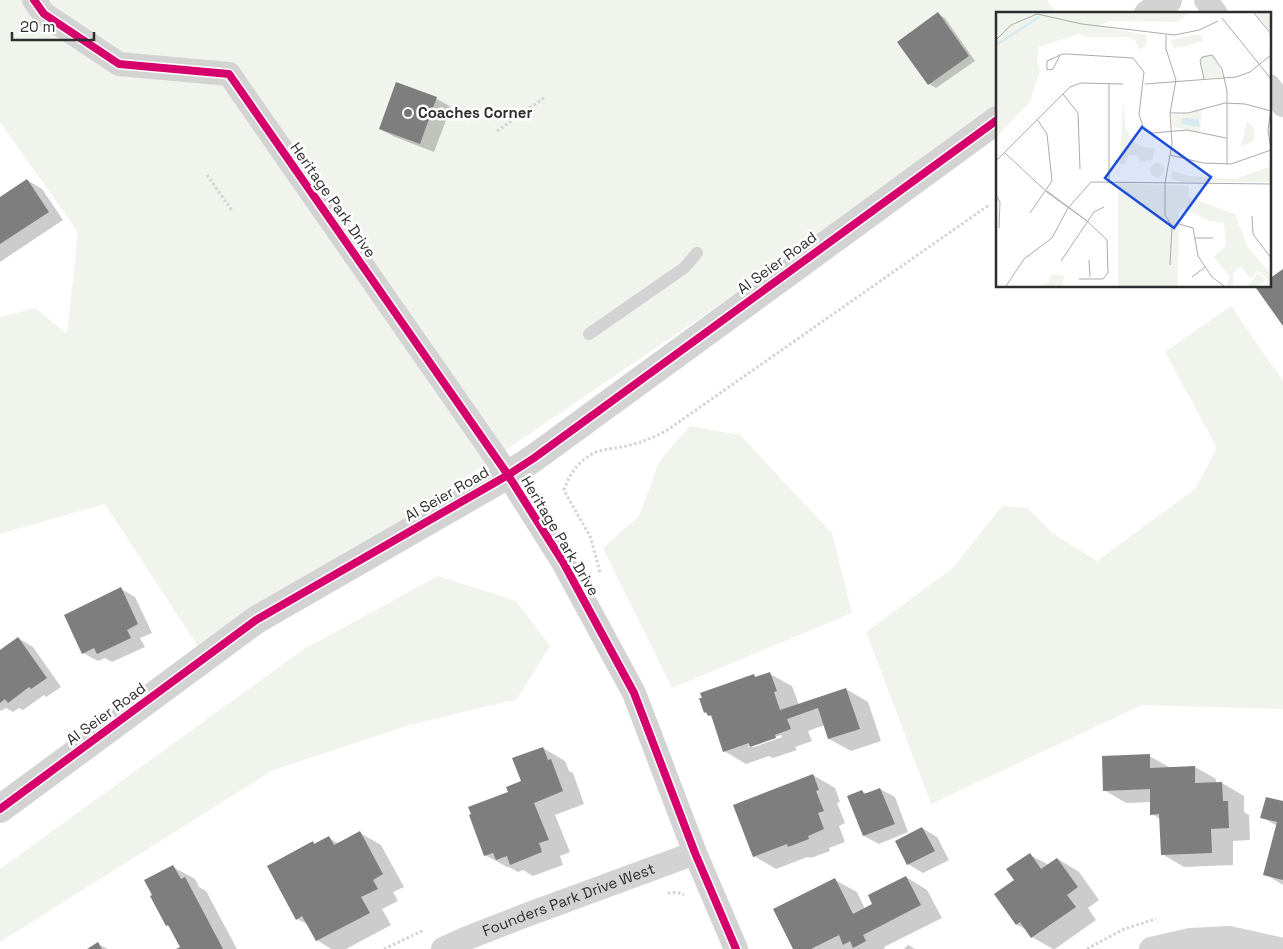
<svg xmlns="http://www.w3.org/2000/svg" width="1283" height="949" font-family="'Space Grotesk',sans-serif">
<rect width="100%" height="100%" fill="#fff"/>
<path fill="#f1f4ec" d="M0 0H1047L1057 14H997V116L256 620 199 648 105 504 0 534V317L35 308 67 334 78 232 0 122Z
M1231 306 1283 381V709L1142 705 931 804 866 632 953 568 1002 506 1028 508 1052 533 1097 561 1195 489 1217 448 1165 352Z
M690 426 740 435 832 533 852 613 672 688 603 548 639 516 659 462Z
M438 576 516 601 550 646 517 699 410 725 273 770 0 942V869L304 649Z"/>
<path fill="#0003" fill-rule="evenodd" d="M938 14 945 18 975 61 936 88 929 84Z
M397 84 437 99 451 107 434 152 395 137 380 129Z
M27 180 42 189 63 220 0 262V199Z
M121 589 135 597 152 633 140 638 145 647 112 662 105 658 98 661 83 653Z
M18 638 33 647 61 687 46 697 44 695 23 710 19 708 13 712 6 708 1 711 0 710V651Z
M770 674 792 686 799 705 846 689 868 702 881 741 851 751 829 739 825 725 808 731 812 741 795 747 797 750 773 758 769 756 746 764 724 751 713 718 705 712 754 676 758 678ZM781 735 782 737 754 747H747Z
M543 748 565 761 569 771 573 773 584 804 555 815 570 852 560 856 563 865 533 876 523 870 518 872 509 867H507L485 855 509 792 523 782Z
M1149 756 1171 768 1195 767 1216 779V783H1222L1244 796V812L1249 815 1250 840 1233 841V865L1184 867 1162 854 1160 819 1152 814 1151 802 1126 803 1104 790Z
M813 775 835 788 840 802 837 803 845 823 839 826 845 842 829 848 830 851 811 858 807 857 776 869 754 856Z
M880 789 895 797 908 832 879 844 864 836 862 791 867 794Z
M1283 802V885L1265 874 1277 826 1262 817Z
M922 828 937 837 949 860 923 873 908 864 897 842Z
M360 833 381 845 404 887 393 892 398 901 382 909 391 925 346 949H331L317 940 309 925 297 919 313 843 316 844 329 838 339 844Z
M1030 855 1049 865 1058 859 1079 872 1099 900 1088 908 1096 920 1055 949H1053L1032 937 1028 931 1016 924Z
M173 867 195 879 199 887 206 891 237 949H178L181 947 171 927 167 925Z
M906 877 927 890 942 918 884 947 885 949H794L835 880 857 892 865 909 874 904Z
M98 944 108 949H89Z
M908 945 915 949H904Z"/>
<path fill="#7e7e7e" d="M938 12 969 56 928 85 897 42Z
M396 82 437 97 420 144 379 129Z
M27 179 49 212 0 244V197Z
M1283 269V326L1256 288 1259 286H1269V279Z
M121 587 138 624 127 630 131 638 97 654 94 648 82 654 64 615Z
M18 637 47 678 31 689 29 687 8 703 5 699 0 703V650Z
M770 672 777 691 774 692 780 710 846 688 860 729 828 739 818 708 787 719 791 729 775 735 776 738 750 747 749 743 723 752 711 715 708 716 706 712 704 713 699 698H702L700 693 754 674 755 677Z
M543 747 548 760 551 759 563 791 534 803 549 840 539 843 542 852 510 865 507 856 496 860 493 853 484 856 469 815 471 814 468 807 508 792 506 787 521 781 512 758Z
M1150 754V768L1195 766V783L1222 782 1223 801H1228L1229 828 1211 829 1212 853 1161 855 1159 814 1150 815V789L1103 791 1102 756Z
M813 774 819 790 816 791 824 811 818 813 824 829 808 836 809 839 788 847 787 844 753 857 733 805Z
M880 788 895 824 863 836 847 796 862 790 864 794Z
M1266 797 1283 801V880L1263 875 1277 822 1260 818Z
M922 827 935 851 907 865 895 841Z
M360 831 383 874 373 880 378 889 361 897 370 913 316 941 302 916 296 920 267 866 313 841 314 844 329 836 334 845Z
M1030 853 1041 869 1057 858 1078 887 1067 895 1076 907 1031 938 1020 922 1016 925 994 894 1014 880 1006 869Z
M173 865 181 879 185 877 223 949H176L180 947 168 925 166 926 150 896 152 895 144 880Z
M906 876 921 905 863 935 866 941 853 948 850 941 843 945 839 935 811 949H793L773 909 835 878 853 914 872 904 868 895Z
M98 942 102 949H87Z"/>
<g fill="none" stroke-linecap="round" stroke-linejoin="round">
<path stroke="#d3d3d3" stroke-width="3" stroke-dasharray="2.5 2.5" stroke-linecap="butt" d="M497 131 544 98
M207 175 233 212
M600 572 590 536 571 503 564 490C570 472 581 458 599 451 609 448 620 448 630 445 643 442 654 437 666 431L989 205
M668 893C673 892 680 892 684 895
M384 949 424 930
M1087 949 1124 929 1156 919"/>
<path stroke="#d3d3d3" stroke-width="12" d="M589 334 684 268 697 253"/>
<g stroke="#d3d3d3" stroke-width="24">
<path d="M34 0 44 14 119 64 229 74 508 475 563 562 634 693 695 853 736 949"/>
<path d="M1206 0 1216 14"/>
<path d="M1269 86 1283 105"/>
<path id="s1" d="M443 949 465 939 521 917 695 853"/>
<path d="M1151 949 1190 940 1229 938 1279 949"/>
</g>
<path stroke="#d3d3d3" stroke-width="28" d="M1148 14 1168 0
M0 809 256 620 508 475 534 458 997 120"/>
<defs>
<path id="cycleway" d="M34 0 44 14 119 64 229 74 508 475 563 562 634 693 695 853 736 949
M0 809 256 620 508 475 534 458 997 120"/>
</defs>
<use href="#cycleway" stroke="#fff" stroke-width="11"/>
<use href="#cycleway" stroke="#d6006c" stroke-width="8"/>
</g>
<circle fill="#777" stroke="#fff" stroke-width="2" cx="408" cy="113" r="5"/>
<g text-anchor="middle" stroke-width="5" stroke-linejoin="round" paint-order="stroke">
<g font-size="15" font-weight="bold" fill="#2e2e2e" stroke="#fff" text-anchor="start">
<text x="418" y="118">Coaches Corner</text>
</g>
<g font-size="15" fill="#2e2e2e" stroke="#fff">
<text transform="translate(333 200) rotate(55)" y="5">Heritage Park Drive</text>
<text transform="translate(777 263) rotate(-36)" y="5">Al Seier Road</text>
<text transform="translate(447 494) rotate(-30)" y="5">Al Seier Road</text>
<text transform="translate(560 536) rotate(59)" y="5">Heritage Park Drive</text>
<text transform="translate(106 714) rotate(-36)" y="5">Al Seier Road</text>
<text dy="5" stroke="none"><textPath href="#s1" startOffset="135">Founders Park Drive West</textPath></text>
</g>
</g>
<g transform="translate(996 12)">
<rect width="275" height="275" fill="#fff"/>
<path d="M0 1H193L181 10 114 9 102 14 151 23 150 34 143 37 139 28 130 25H90L83 22 43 35 41 49 44 59 34 90 0 125ZM260 1H275V20ZM204 22 207 29 190 34 178 36 174 28ZM217 43 221 48 227 65 208 66 204 49 206 45ZM127 87 129 114 134 126 144 134 159 137 156 148 144 150 141 143H133L129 152H124ZM206 97 204 120 176 115V103L191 102ZM251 109 258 116V128L245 135ZM154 158a7 7 0 1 1 14 0a7 7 0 1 1-14 0ZM275 154V170H187L177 168 174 164 177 159 193 164 239 167ZM122 171 193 174 192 185 239 202 252 235 275 263V274H268L274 270 263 259 254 266 245 254 237 262V274L230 273 234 265 218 245 230 234 228 211 214 209 187 196 183 201 182 274H122ZM262 261 270 268 263 274H252ZM55 262 68 264 66 274H44L53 270Z" fill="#f1f4ec"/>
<path d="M187 106 202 107 204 115 185 112Z" fill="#d8e9f0"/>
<path fill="none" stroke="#d8e9f0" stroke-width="2.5" d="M0 33 43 5"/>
<path fill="none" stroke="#ababab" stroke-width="1" d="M258 1 275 22M226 6 275 67M170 23V37L180 68 174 101 176 132 169 171V203L176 214 174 253M0 28 15 13 41 2 86 12 179 23 203 18 222 9M64 43 57 57 51 58V49L60 45 64 43 68 42H71L137 46 148 60 143 102 148 118 157 121 191 118 230 126M208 67 204 49 206 45 216 43 226 57 231 79V152M149 72 240 65 254 60 275 43M67 82 82 101 84 157M174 101H192L229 91 249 92 275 99M275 138 272 118 275 96M9 141 52 181 91 209 51 179M174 143 207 151 235 152 275 138M0 149 74 75 85 71 127 72M113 171V72M0 183 4 190 3 216M34 201 56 169 51 122 41 107M256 204 257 222 275 246M183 212 197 216 202 244 216 265 228 274M199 226H217M93 248 94 265M65 249 98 200 108 195M196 265 209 255M83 267H107L112 261 111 228 91 209M10 274 28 247 56 226 72 196 95 170 275 172"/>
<path fill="#1d4ed8" fill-opacity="0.15" stroke="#1d4ed8" stroke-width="2.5" d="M146 115 215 165 178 216 109 166Z"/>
<rect width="275" height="275" fill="none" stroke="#2e2e2e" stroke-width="2.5"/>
</g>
<path d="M12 32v8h82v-8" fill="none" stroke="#2e2e2e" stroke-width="2.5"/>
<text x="20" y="32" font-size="15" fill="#2e2e2e" stroke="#ffffff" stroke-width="4" paint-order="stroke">20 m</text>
</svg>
